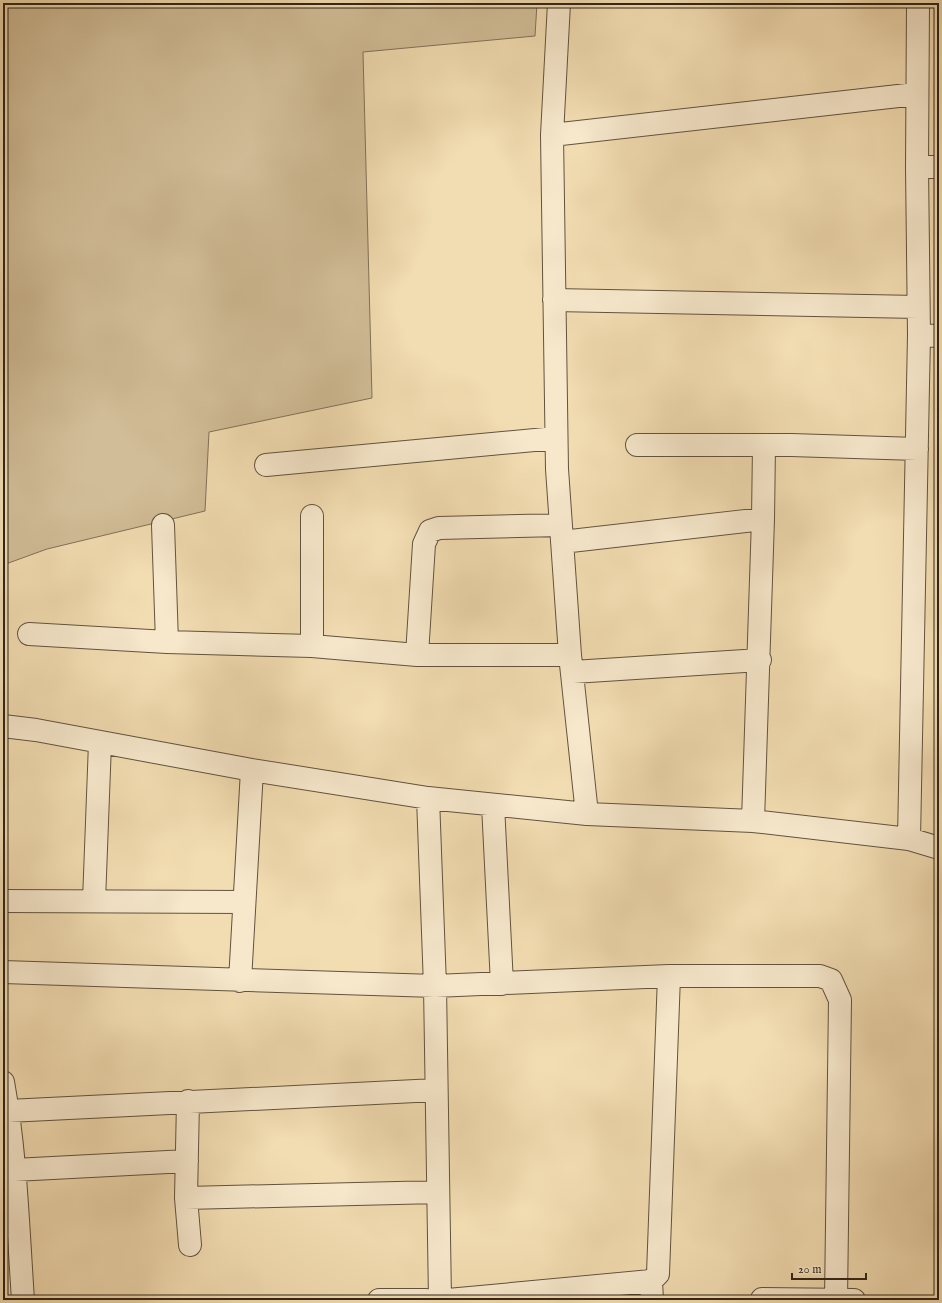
<svg xmlns="http://www.w3.org/2000/svg" width="942" height="1303" font-family="'IM FELL English',serif">
<rect width="100%" height="100%" fill="#f2dcb1"/>
<filter id="stains"><feTurbulence type="fractalNoise" baseFrequency=".005" numOctaves="4"/><feColorMatrix values="0 0 0 0 .2 0 0 0 0 .09 0 0 0 0 .02 0 0 0 .5 -.17"/></filter>
<radialGradient id="worn" r=".72"><stop offset=".6" stop-color="#630" stop-opacity="0"/><stop offset="1" stop-color="#630" stop-opacity=".3"/></radialGradient>
<path fill="#d1bd97" stroke="#817158" d="M3 3H537L535 36 363 52 372 398 209 432 205 511 47 549 3 565Z"/>
<g fill="none" stroke-linecap="round" stroke-linejoin="round">
<defs>
<path id="minor" d="M559 3 552 135 557 469 570 655 587 814 753 821 909 839 939 848
M552 135 916 94
M917 167H939
M554 300 918 307
M919 335 939 336
M637 445H791L917 449
M266 465 556 438
M312 516V646
M763 519 764 445
M163 525 167 642
M562 542 763 519 753 821
M29 634 167 642 312 646 417 655H570
M417 655 424 544 430 531 439 528 560 525
M573 672 760 660
M3 726 36 730 252 770 428 798 587 814
M428 798 435 986 440 1300
M493 805 502 984
M909 839 919 335 917 167 918 3
M3 901 244 902
M94 901 100 743
M3 972 435 986 669 976H820L831 980 840 1000 836 1300
M240 981 252 770
M3 1082C16 1154 18 1227 23 1300
M188 1101 186 1198 190 1245
M8 1111 436 1090
M14 1170 187 1161
M186 1198 438 1192
M651 1281 652 1300
M762 1299 854 1300
M379 1300H426
M448 1300 651 1281 658 1274 669 976"/>
</defs>
<use href="#minor" stroke="#61533f" stroke-width="24"/>
<use href="#minor" stroke="#f7e8cc" stroke-width="22"/>
</g>
<rect width="942" height="1303" fill="none" stroke="#f2dcb1" stroke-width="16"/>
<rect x="4" y="4" width="934" height="1295" fill="none" stroke="#312519" stroke-width="2"/>
<rect x="8" y="8" width="926" height="1287" fill="none" stroke="#312519"/>
<path d="M792 1273v6h74v-6" fill="none" stroke="#312519" stroke-width="2"/>
<text x="798" y="1273" font-size="12" fill="#312519" stroke="#f7e8cc" stroke-width="3" paint-order="stroke">20 m</text>
<rect width="100%" height="100%" filter="url(#stains)"/>
<rect width="100%" height="100%" fill="url(#worn)"/>
</svg>
